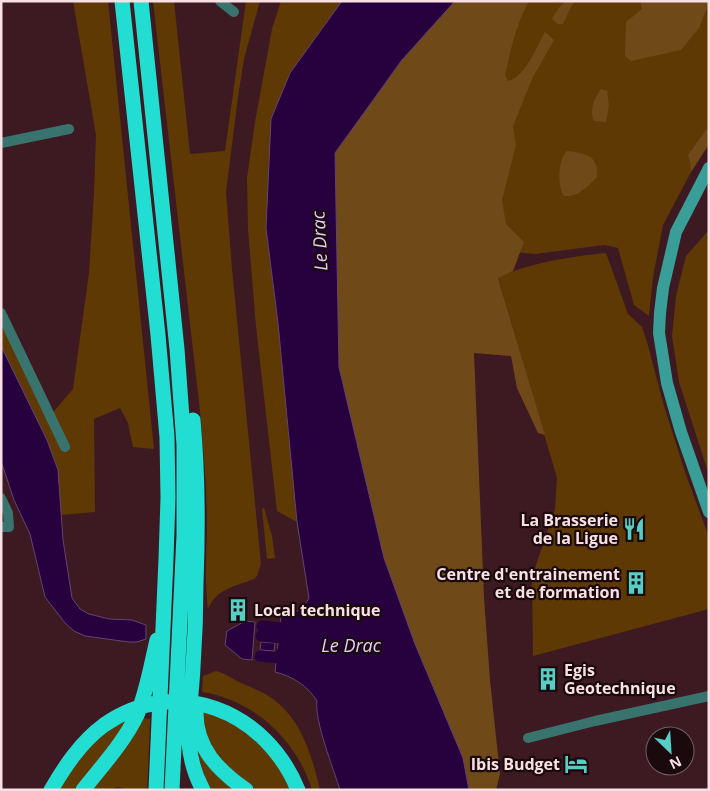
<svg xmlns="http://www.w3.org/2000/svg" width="710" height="791" font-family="'Open Sans',sans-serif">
<rect width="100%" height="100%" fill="#3d1a22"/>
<path fill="#5f3904" d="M73 1H108L154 449 133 447 128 423 120 408 94 419 95 512 61 515 58 470 47 440 1 346V319L50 416 73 389 89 273 94 193 96 135Z
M153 1H174L190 154 225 151 246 1H260L244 59 238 97 226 192 232 269 261 564 257 576 254 579C234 587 217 588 208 609 204 579 207 549 207 519 207 483 203 447 200 411Z
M281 1H342L290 73 266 228 278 323 297 522 277 511 256 326 248 229 247 178 255 122 272 29Z
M513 1H709V144L691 172 663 225 653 277 649 316 634 305 618 248 604 245 535 254 523 253 509 249 486 154Z
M709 230V475L679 382 672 336 676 296 686 256Z
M606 253 628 314 642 327 647 342 664 406 686 475 709 537V609L533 656 532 577 555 509 557 478 498 277C534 262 568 257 606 253Z
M264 508 272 536 275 558 267 559 262 509Z
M216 671C225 673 232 679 241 683 254 689 267 693 278 703 303 724 313 760 320 790H312C297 740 254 700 202 692L203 676Z
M201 710 224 717 263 743 293 790H257L241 779 221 761 207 739Z
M131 716 123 729 74 790H56L97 736Z
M143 718 150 719 147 790H129L118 787 107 790H90L133 737Z
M196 742 237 790H211C203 774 199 760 196 742Z"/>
<path fill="#704918" d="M455 1H529C516 24 511 49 505 75L508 81C525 78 537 46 545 32L554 40 532 79 513 126 516 145 502 200 506 224 524 242 513 271 498 278 545 435 538 433 517 388 511 356 474 353 484 598 490 680 500 774 496 790H469L463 758 415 644 384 558 339 367 335 153 402 60Z
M565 1H576L572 5 563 24H558L552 19 558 9Z
M640 1H709V3L699 28 681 50 631 61 625 56 626 22 642 9Z
M601 89 607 91 609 106 606 122 594 121C589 110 594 99 601 89Z
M709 126V144L691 172 690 162 688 155Z
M567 151C586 153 599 156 597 177 587 187 579 197 564 196 557 186 558 159 567 151Z"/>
<path fill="#27003e" stroke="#664370" d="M342 1H455L402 60 335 153 339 367 384 558 415 644 463 758 469 790H340C334 770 314 720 317 701 308 686 292 676 275 672L281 616C294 614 303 610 309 598L297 522 278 323 266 228 271 119 290 73Z
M1 346 47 440 58 470 63 540 72 598 80 609 89 614 109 619 132 620 146 625V639L137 642H129L85 636 74 631 65 623 45 597 30 534 14 500 1 461Z
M245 621 255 622 252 660 242 659 225 645 227 631Z
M262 622 277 624 276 632 262 630Z
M262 632 276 633 275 641 261 640Z
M261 642 275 643 274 651 260 650Z
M260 652 274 653V661L259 660Z"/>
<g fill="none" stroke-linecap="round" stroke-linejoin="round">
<path stroke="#27003e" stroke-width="11" d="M261 636 282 638 291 647
M260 656 279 658 286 644 283 628 262 626"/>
<path stroke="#39736e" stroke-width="10" d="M220 1 234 12
M1 143 69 129
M1 313 65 447
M1 498 8 513 9 527H1
M528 738 595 721 709 696"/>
<path stroke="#399e97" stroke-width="12" d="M709 168 676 232 663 288 660 313 659 333 667 383 681 432 709 512"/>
<path stroke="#22ded2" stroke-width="15" d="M122 1 158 335 167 437 168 498 166 559 156 790
M141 1 177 349 184 445V535L172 790
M193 420C198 474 198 529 196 583 196 611 195 639 193 667 191 712 180 748 203 790
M196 713C196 749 219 771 246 790
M51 790C65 766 81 742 104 725 177 674 266 711 298 790
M83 790C102 766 124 742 137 715 147 691 151 665 157 640"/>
</g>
<defs>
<symbol id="restaurant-bare" viewBox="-9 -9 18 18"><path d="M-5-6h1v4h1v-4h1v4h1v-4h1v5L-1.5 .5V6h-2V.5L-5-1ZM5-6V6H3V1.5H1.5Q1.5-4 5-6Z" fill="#56cec4" stroke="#1a0a0d" stroke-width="2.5" paint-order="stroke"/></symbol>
<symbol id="building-bare" viewBox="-9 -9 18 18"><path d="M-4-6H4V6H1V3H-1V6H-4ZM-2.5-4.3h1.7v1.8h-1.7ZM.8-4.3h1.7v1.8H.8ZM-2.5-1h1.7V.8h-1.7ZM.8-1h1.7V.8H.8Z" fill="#56cec4" stroke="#1a0a0d" stroke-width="2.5" paint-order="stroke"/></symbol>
<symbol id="hotel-bare" viewBox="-9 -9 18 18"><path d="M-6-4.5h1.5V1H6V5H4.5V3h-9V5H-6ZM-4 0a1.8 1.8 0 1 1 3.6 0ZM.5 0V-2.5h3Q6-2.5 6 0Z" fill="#56cec4" stroke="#1a0a0d" stroke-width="2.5" paint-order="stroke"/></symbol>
</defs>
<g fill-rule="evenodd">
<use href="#restaurant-bare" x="618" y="513" width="32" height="32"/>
<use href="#building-bare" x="620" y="567" width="32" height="32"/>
<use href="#building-bare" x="222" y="594" width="32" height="32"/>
<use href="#building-bare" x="532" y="663" width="32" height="32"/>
<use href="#hotel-bare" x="560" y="748" width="32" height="32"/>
</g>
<g text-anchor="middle" stroke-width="4.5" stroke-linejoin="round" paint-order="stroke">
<g font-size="16" font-weight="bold" fill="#f8e0e4" stroke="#1a0a0d" text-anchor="end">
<text x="618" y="526">La Brasserie<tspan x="618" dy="18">de la Ligue</tspan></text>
<text x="620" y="580">Centre d'entrainement<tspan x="620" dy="18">et de formation</tspan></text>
<text x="254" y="616" text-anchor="start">Local technique</text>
<text x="564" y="676" text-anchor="start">Egis<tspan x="564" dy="18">Geotechnique</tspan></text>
<text x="560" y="770">Ibis Budget</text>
</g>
<g font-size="18" font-style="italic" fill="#e2cbf9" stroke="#1a0a0d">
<text transform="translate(320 241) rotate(-93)" y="6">Le Drac</text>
<text x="351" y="652">Le Drac</text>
</g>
</g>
<rect width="710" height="791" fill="none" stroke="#f8e0e4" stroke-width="5"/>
<g transform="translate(670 751) rotate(155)"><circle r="24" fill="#1a0a0d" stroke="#736063"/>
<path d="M0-4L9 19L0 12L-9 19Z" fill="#56cec4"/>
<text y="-8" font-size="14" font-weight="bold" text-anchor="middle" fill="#f8e0e4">N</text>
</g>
</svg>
